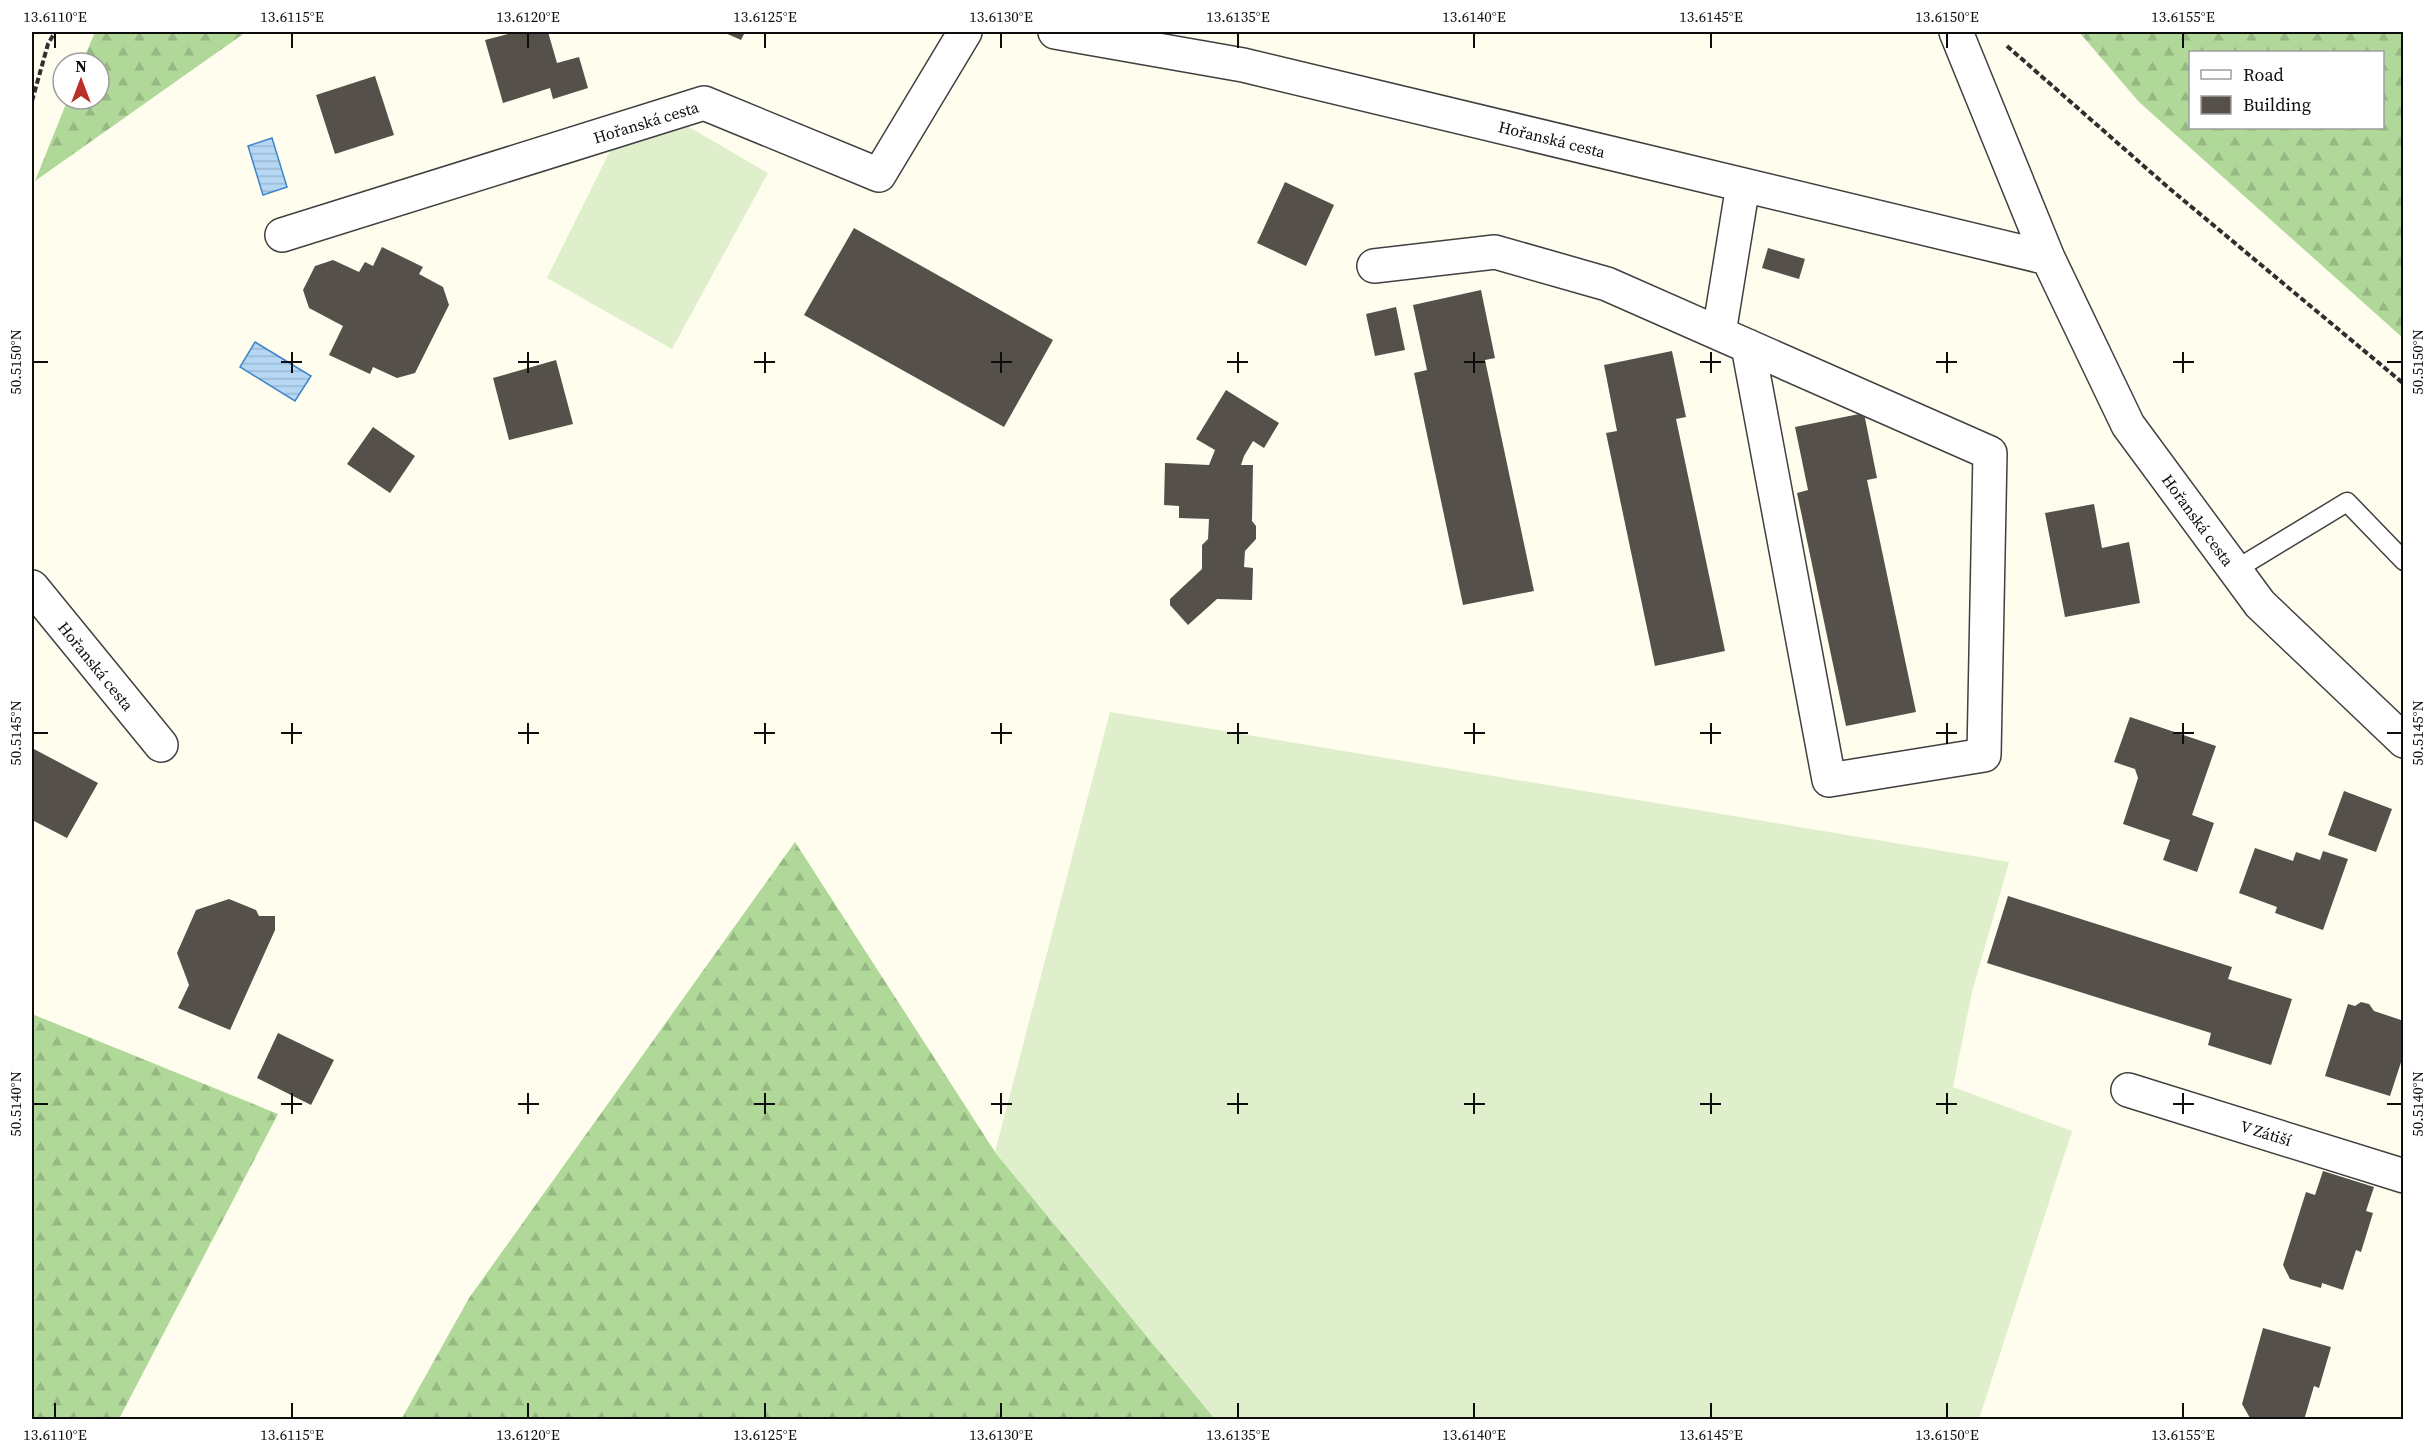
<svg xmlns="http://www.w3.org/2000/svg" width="2435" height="1451" font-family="'Source Serif 4',serif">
<defs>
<pattern id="forest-firs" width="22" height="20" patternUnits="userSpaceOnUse" patternTransform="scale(1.5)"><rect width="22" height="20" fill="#b0d899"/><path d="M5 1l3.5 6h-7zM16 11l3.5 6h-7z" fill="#96b883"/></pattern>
<pattern id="water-rules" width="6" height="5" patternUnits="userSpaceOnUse" patternTransform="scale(1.5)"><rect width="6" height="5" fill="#b5d7f4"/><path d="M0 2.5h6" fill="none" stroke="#9ab7d0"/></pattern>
</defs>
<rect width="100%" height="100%" fill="#fefdee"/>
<path fill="url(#forest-firs)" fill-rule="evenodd" d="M95 32H246L35 181 68 99H99V63H82Z
M2079 32H2403V338L2139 102ZM2190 52H2382V128H2190Z
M795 842 995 1152 1215 1419 401 1420 469 1298Z
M32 1014 278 1114 119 1419H32Z"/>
<path fill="#dfefcb" d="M677 120 768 173 672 349 547 278 611 149Z
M1110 712 2009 862 1972 992 1953 1087 2072 1131 1979 1419H1215L995 1152Z"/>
<path fill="url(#water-rules)" stroke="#3e85c9" stroke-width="1.5" d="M272 138 287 187 263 195 248 146Z
M255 342 311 376 295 401 240 367Z"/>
<path fill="#56504a" d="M516 32H548L557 63 579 57 588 88 553 99 550 88 503 103 485 40Z
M723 32H745L741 40Z
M375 76 394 135 335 154 316 95Z
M1285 182 1334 205 1306 266 1257 243Z
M854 228 1053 340 1004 427 804 315Z
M382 247 423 267 419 274 443 287 449 305 415 373 397 378 373 367 370 374 329 355 343 326 309 308 303 290 315 266 333 260 359 272 365 262 373 266Z
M1768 248 1805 259 1799 279 1762 268Z
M1481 290 1495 358 1485 360 1534 591 1463 605 1414 373 1427 370 1413 305Z
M1396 307 1405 350 1375 356 1366 314Z
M1672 351 1686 417 1676 419 1725 651 1655 666 1606 433 1617 431 1604 365Z
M556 360 573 424 509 440 493 378Z
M1226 390 1279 423 1264 448 1253 441 1244 456 1241 465H1253L1252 521 1256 526V539L1245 551 1244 567 1253 568 1252 600 1217 599 1188 625 1170 605V599L1202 569V545L1208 539 1209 519 1179 518V506L1164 505 1165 463 1209 465 1215 450 1196 439Z
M1864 413 1877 478 1867 480 1916 712 1846 726 1797 493 1808 490 1795 427Z
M373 427 415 456 390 493 347 464Z
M2094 504 2102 548 2129 542 2140 603 2065 617 2045 513Z
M2130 717 2216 746 2192 815 2214 823 2197 872 2163 860 2170 840 2123 824 2138 778 2135 769 2114 762Z
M32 748 98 783 67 838 34 821 32 826Z
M2344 791 2392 809 2376 852 2328 835Z
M2255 848 2293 861 2296 852 2320 860 2323 851 2348 859 2323 930 2275 913 2277 907 2239 893Z
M2008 896 2232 967 2228 979 2292 999 2271 1065 2208 1045 2211 1033 1987 963Z
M229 899 256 910 259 916H275V930L230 1030 178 1008 189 985 177 953 196 910Z
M2361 1002 2369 1004 2374 1011 2404 1021V1053L2390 1096 2325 1076 2348 1004 2355 1006Z
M278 1033 334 1060 311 1105 257 1078Z
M2323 1171 2374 1187 2366 1211 2373 1213 2361 1252 2356 1250 2343 1290 2322 1283 2321 1288 2290 1279 2283 1265 2306 1192 2315 1195Z
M2263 1328 2331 1347 2319 1388 2314 1386 2304 1420H2256L2250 1418 2242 1404Z"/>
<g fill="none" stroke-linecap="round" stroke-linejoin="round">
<defs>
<path id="lane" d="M2235 570 2347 502 2404 561"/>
<path id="street" d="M1055 32 1243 65 2048 258
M1956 32 2048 258 2128 425 2260 604 2404 741
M282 235 704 103 879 175 965 32
M1374 266 1495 252 1607 284 1990 453 1984 755 1829 780 1748 346
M1719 333 1743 185
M32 587 161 745
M2128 1090 2404 1176"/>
</defs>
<use href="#lane" stroke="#404040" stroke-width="21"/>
<use href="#street" stroke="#404040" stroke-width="36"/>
<path stroke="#2f2f2f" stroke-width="4" stroke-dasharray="6 3" stroke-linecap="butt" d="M2007 46 2170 189 2404 384
M32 101 48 44 55 32"/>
<use href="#lane" stroke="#fff" stroke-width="18"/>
<use href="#street" stroke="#fff" stroke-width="33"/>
</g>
<path fill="none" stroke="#0d0d0d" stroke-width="2" d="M55 33V48M292 33V48M528 33V48M765 33V48M1001 33V48M1238 33V48M1474 33V48M1711 33V48M1947 33V48M2183 33V48M292 352V373M528 352V373M765 352V373M1001 352V373M1238 352V373M1474 352V373M1711 352V373M1947 352V373M2183 352V373M33 362H48M281 362H302M518 362H539M754 362H775M991 362H1012M1227 362H1248M1464 362H1485M1700 362H1721M1936 362H1957M2173 362H2194M2387 362H2402M292 723V744M528 723V744M765 723V744M1001 723V744M1238 723V744M1474 723V744M1711 723V744M1947 723V744M2183 723V744M33 733H48M281 733H302M518 733H539M754 733H775M991 733H1012M1227 733H1248M1464 733H1485M1700 733H1721M1936 733H1957M2173 733H2194M2387 733H2402M292 1093V1114M528 1093V1114M765 1093V1114M1001 1093V1114M1238 1093V1114M1474 1093V1114M1711 1093V1114M1947 1093V1114M2183 1093V1114M33 1104H48M281 1104H302M518 1104H539M754 1104H775M991 1104H1012M1227 1104H1248M1464 1104H1485M1700 1104H1721M1936 1104H1957M2173 1104H2194M2387 1104H2402M55 1403V1418M292 1403V1418M528 1403V1418M765 1403V1418M1001 1403V1418M1238 1403V1418M1474 1403V1418M1711 1403V1418M1947 1403V1418M2183 1403V1418"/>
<g text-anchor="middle" stroke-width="6" stroke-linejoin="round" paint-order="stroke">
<g font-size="16" fill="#0d0d0d" stroke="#fff">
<text transform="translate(646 122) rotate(-17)" y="6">Hořanská cesta</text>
<text transform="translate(1552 139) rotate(14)" y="6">Hořanská cesta</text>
<text transform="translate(2198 520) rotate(54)" y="6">Hořanská cesta</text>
<text transform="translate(96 666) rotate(51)" y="6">Hořanská cesta</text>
<text transform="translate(2266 1133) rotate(17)" y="6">V Zátiší</text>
</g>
</g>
<rect width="2435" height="1451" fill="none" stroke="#ffffff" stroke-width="66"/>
<rect x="2189" y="51" width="195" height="78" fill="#ffffff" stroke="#9e9e9e" stroke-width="1.5"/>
<rect x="2201" y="70" width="30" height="9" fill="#ffffff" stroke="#9e9e9e" stroke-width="1.5"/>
<text x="2243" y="81" font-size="18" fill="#0d0d0d">Road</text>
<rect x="2201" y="96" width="30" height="18" fill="#56504a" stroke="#9e9e9e" stroke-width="1.5"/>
<text x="2243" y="111" font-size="18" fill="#0d0d0d">Building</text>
<g transform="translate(81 81)"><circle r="28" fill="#ffffff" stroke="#9e9e9e" stroke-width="1.5"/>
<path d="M0-4.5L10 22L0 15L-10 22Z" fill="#b92f29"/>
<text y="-9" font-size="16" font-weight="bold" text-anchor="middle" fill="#0d0d0d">N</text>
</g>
<rect x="33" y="33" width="2369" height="1385" fill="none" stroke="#0d0d0d" stroke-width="2"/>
<g font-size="15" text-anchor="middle" fill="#0d0d0d">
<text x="55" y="22">13.6110°E</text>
<text x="292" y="22">13.6115°E</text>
<text x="528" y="22">13.6120°E</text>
<text x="765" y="22">13.6125°E</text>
<text x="1001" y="22">13.6130°E</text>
<text x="1238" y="22">13.6135°E</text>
<text x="1474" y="22">13.6140°E</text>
<text x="1711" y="22">13.6145°E</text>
<text x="1947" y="22">13.6150°E</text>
<text x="2183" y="22">13.6155°E</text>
<text transform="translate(16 362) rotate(-90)" y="5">50.5150°N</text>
<text transform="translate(2418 362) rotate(-90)" y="5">50.5150°N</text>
<text transform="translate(16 733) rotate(-90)" y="5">50.5145°N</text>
<text transform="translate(2418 733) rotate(-90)" y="5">50.5145°N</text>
<text transform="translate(16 1104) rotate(-90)" y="5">50.5140°N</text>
<text transform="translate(2418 1104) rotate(-90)" y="5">50.5140°N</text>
<text x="55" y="1440">13.6110°E</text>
<text x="292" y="1440">13.6115°E</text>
<text x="528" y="1440">13.6120°E</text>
<text x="765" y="1440">13.6125°E</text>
<text x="1001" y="1440">13.6130°E</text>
<text x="1238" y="1440">13.6135°E</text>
<text x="1474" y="1440">13.6140°E</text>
<text x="1711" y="1440">13.6145°E</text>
<text x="1947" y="1440">13.6150°E</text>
<text x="2183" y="1440">13.6155°E</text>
</g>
</svg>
